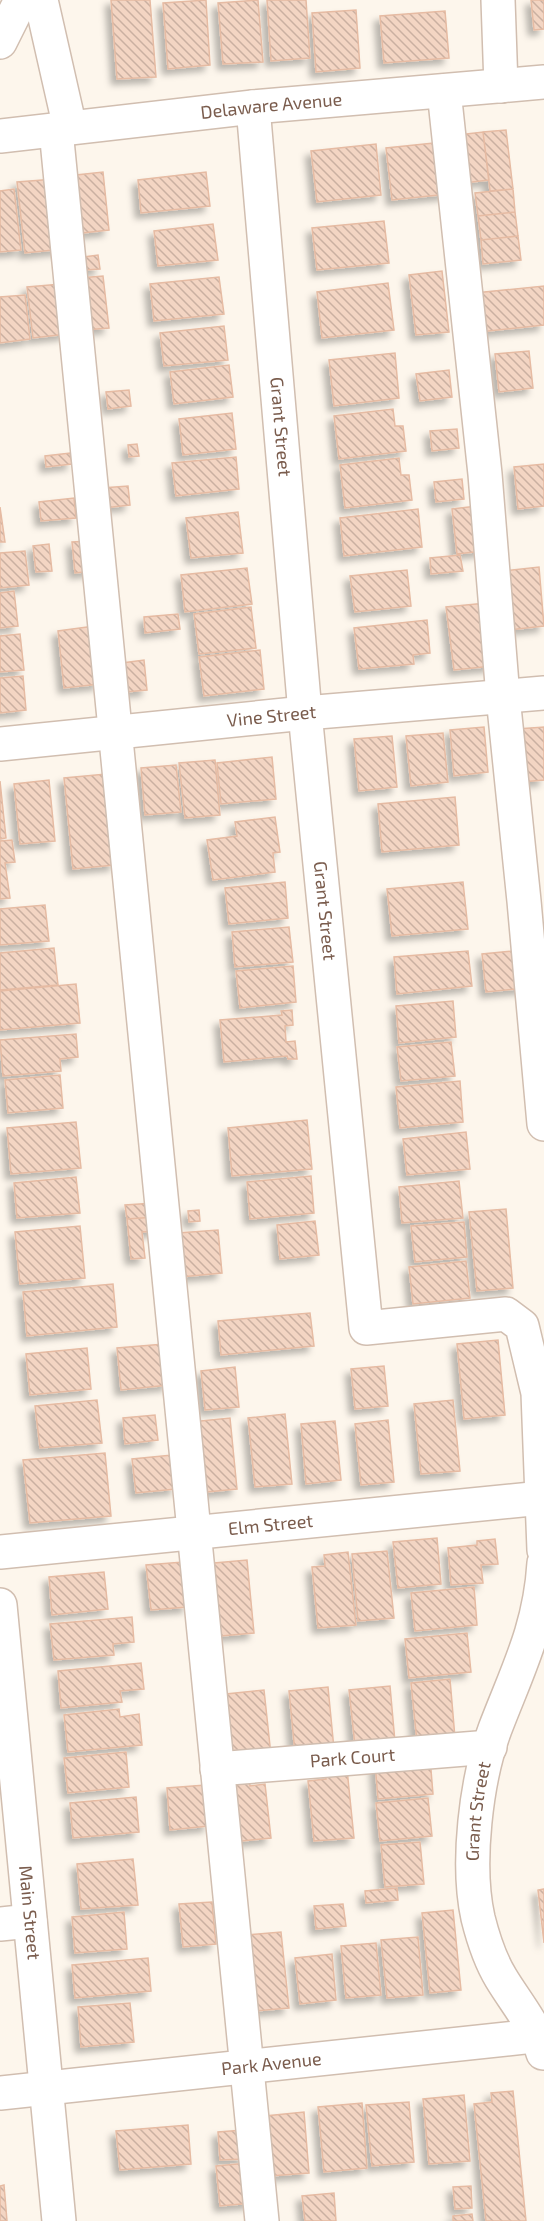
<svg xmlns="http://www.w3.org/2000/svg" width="544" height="2221" font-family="'Exo 2',sans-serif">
<defs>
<pattern id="building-back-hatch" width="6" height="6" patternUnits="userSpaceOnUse" patternTransform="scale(1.5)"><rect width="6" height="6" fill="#f3d5c3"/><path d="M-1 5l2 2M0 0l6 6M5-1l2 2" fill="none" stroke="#cab0a1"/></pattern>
<filter id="shadow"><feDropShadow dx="-5.5" dy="5.5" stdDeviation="3" flood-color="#0004"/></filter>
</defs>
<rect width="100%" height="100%" fill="#fdf6ec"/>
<path fill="url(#building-back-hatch)" stroke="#e6bba3" stroke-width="1.5" filter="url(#shadow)" d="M111 0H150L156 77 117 79Z
M206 0 210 65 168 69 163 3Z
M258 0 263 62 223 64 218 3Z
M267 0H306L310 58 271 61Z
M531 0H544V29L534 30Z
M356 10 360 68 316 72 312 13Z
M445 11 449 58 384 63 380 16Z
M506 130 513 189 490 191 483 132Z
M483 132 489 180 464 183 458 135Z
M443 142 448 194 392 200 386 148Z
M376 144 381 195 317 202 311 151Z
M103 172 109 230 74 234 67 176Z
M206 172 210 206 141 213 138 180Z
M55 179 63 249 25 253 17 182Z
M14 189 21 250 0 252V191Z
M513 189 515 212 478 216 475 193Z
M515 212 518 236 481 240 478 216Z
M384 221 389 263 317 270 312 228Z
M213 224 218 260 158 266 154 231Z
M518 236 521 260 483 264 481 240Z
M98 255 100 269 85 270 84 257Z
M442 271 449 332 416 335 409 275Z
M103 276 109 328 85 330 79 278Z
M219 277 224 314 154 321 150 284Z
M388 283 394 330 322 338 317 292Z
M61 284 67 334 33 338 27 287Z
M544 286V325L479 332 475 293Z
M25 295 30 339 0 343V297Z
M224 326 228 360 164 366 160 333Z
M529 351 533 388 499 392 495 354Z
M395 353 399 398 334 406 329 360Z
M229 365 233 397 174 404 170 372Z
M449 370 452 397 420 401 416 374Z
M129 390 131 406 108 409 106 392Z
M393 409 395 426H403L406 451 339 459 334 416Z
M232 413 236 449 183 455 179 419Z
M457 429 459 448 432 451 430 431Z
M137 444 139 456 129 457 128 445Z
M70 453 72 464 46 467 45 456Z
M236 457 239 489 176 496 172 463Z
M399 458 401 475H409L412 500 345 508 340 465Z
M544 464V506L518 509 514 467Z
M462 479 464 499 436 502 434 482Z
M128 486 130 505 104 508 102 488Z
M74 498 76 518 41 521 39 502Z
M477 506 483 551 457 554 452 509Z
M0 507 5 542H0Z
M418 509 422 547 344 556 340 518Z
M238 512 243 553 191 558 186 518Z
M89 541 93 571 75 573 72 542Z
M49 544 52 571 36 572 33 546Z
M25 551 29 585 0 588V553Z
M460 555 463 571 431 574 430 558Z
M539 567 544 626 509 630 502 571Z
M247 568 252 604 185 612 181 575Z
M407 570 411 606 355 612 350 576Z
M14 591 18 626 0 628V593Z
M486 603 493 666 454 670 446 607Z
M251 607 256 648 199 654 194 614Z
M178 614 180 629 145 633 144 617Z
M427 620 430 653 413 655 414 664 359 669 354 628Z
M94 626 100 684 64 688 58 631Z
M20 634 24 670 0 672V636Z
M260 650 264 689 204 696 199 657Z
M144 660 147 690 126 692 122 663Z
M23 676 26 710 0 713V678Z
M484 727 488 772 454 776 450 730Z
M544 727V780L522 782 517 729Z
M443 733 448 782 411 786 406 736Z
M392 736 397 787 359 791 354 739Z
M272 757 276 799 221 804 217 763Z
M215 760 220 815 185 818 179 763Z
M176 765 181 812 145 815 141 768Z
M106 774 115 865 73 869 64 778Z
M49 780 55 841 20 844 14 784Z
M0 781 6 838 0 839Z
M455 797 459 845 382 852 378 804Z
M275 817 280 852 273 853 275 872 213 880 207 840 237 836 235 822Z
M12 840 15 862 5 863 10 898 0 899V841Z
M285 882 288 918 229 924 225 888Z
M463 882 468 929 392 936 387 889Z
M45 905 49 941 0 945V909Z
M289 927 293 962 235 967 232 932Z
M54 948 58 985 0 990V953Z
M522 950 526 988 486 992 482 954Z
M468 951 472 986 397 994 394 957Z
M293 966 296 1002 240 1008 236 971Z
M76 984 80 1023 0 1030V991Z
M453 1001 456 1037 399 1043 396 1006Z
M292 1010 293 1025 285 1026 286 1042 295 1041 297 1059H288L287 1056 224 1062 220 1020 282 1015 281 1011Z
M76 1034 78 1057 60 1059 61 1071 3 1076 0 1040Z
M451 1042 455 1076 401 1081 397 1047Z
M60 1075 63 1108 8 1113 5 1080Z
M460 1081 463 1122 400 1128 396 1087Z
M307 1120 312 1169 232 1176 228 1128Z
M76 1122 81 1168 11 1174 7 1128Z
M466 1132 470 1169 407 1175 403 1139Z
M311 1176 314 1213 250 1219 247 1182Z
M76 1177 80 1213 17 1218 14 1183Z
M459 1181 463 1218 402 1223 399 1187Z
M154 1203 156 1217 127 1219 125 1205Z
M506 1209 513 1288 477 1291 469 1212Z
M199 1210 200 1221 189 1222 188 1211Z
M156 1217 158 1231 142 1232 145 1258 131 1259 127 1219Z
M315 1221 319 1255 280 1259 277 1225Z
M464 1222 467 1257 415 1262 411 1226Z
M80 1226 85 1278 20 1284 15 1232Z
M218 1230 222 1273 181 1277 178 1233Z
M466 1261 470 1298 413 1304 409 1267Z
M113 1284 117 1327 27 1336 23 1292Z
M310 1313 314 1346 221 1355 218 1321Z
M498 1340 505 1415 464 1419 457 1344Z
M164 1344 169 1385 121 1390 117 1348Z
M87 1348 91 1389 30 1395 26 1354Z
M384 1366 388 1406 355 1409 351 1369Z
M235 1367 239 1407 205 1410 201 1371Z
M97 1400 102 1443 40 1448 35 1406Z
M453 1400 460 1471 421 1474 414 1404Z
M285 1414 292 1484 255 1487 248 1418Z
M155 1415 158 1440 125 1444 123 1418Z
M230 1418 237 1489 197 1493 191 1422Z
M388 1420 394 1482 361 1485 355 1424Z
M335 1421 341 1480 306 1484 301 1424Z
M105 1453 111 1516 30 1523 23 1460Z
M172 1455 176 1489 136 1493 132 1459Z
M437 1538 441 1584 398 1588 393 1542Z
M495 1539 498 1564 481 1565 483 1583 451 1585 448 1548 477 1545V1541Z
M387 1551 394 1618 358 1621 352 1554Z
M348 1552 356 1625 318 1628 312 1567 325 1566 324 1555Z
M247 1560 254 1633 210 1637 203 1564Z
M183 1562 188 1607 151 1610 146 1565Z
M104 1572 108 1609 52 1615 49 1577Z
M474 1587 477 1625 415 1631 411 1593Z
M132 1617 134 1642 113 1644 114 1655 54 1660 50 1624Z
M467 1633 471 1672 409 1678 405 1639Z
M141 1663 144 1689 120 1691 122 1702 61 1708 58 1671Z
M450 1679 455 1738 417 1742 411 1683Z
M390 1686 395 1742 355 1746 349 1690Z
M328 1687 334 1749 295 1753 289 1691Z
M264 1690 271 1755 232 1758 226 1694Z
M119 1709 120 1717 139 1714 142 1745 68 1752 64 1715Z
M126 1752 129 1787 68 1793 64 1758Z
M430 1758 433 1794 378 1799 375 1763Z
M347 1769 354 1838 314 1841 308 1781 326 1779 325 1771Z
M249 1776 250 1786 265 1784 271 1838 232 1842 225 1779Z
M205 1785 209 1826 170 1830 167 1788Z
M136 1797 139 1832 73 1838 70 1803Z
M428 1798 432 1836 380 1841 376 1803Z
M420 1842 424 1884 385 1887 381 1845Z
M133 1859 138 1905 81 1909 77 1864Z
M397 1888 398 1900 366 1903 365 1891Z
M544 1889V1943L538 1890Z
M212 1902 216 1944 183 1947 179 1904Z
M343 1904 346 1926 316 1929 314 1906Z
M453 1910 461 1990 430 1993 422 1913Z
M124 1912 127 1949 75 1953 72 1917Z
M281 1932 289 2008 255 2011 247 1935Z
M418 1937 423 1995 387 1998 381 1940Z
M376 1943 381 1995 346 1998 341 1946Z
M332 1954 336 2000 300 2004 295 1958Z
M148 1958 151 1991 75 1998 72 1965Z
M130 2003 134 2042 81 2047 78 2007Z
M513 2091 526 2221H486L474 2104 492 2102 491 2093Z
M464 2095 470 2161 429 2164 423 2099Z
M409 2102 414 2162 372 2166 366 2105Z
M362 2103 367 2168 324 2172 318 2107Z
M304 2112 309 2173 270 2176 265 2116Z
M188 2125 191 2164 120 2170 116 2131Z
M243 2130 245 2159 220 2160 218 2132Z
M248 2163 252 2203 220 2206 216 2166Z
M4 2185 7 2221H0V2186Z
M471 2186 472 2208 455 2209 453 2187Z
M334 2193 336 2221H305L302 2196Z
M472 2214 473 2221H453V2216Z"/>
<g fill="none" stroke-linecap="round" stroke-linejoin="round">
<defs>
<g id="minor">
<path d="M41 0 70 128"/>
<path d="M498 0 501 86"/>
<path d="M0 42 21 0"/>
<path d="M444 91 485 474 503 697 524 901 544 1124"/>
<path id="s1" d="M253 107 305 713 366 1328 506 1314 522 1326 538 1393 544 1550"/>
<path d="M56 130 262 2221"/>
<path id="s2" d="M0 136 253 107 544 82"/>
<path id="s3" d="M0 744 305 713 544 693"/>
<path id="s4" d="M0 1552 542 1498"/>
<path id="s5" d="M0 1605 59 2221"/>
<path id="s6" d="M217 1769 490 1747"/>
<path d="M0 1924 30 1921"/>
<path id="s7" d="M543 2053C535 2024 516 2003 501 1978 490 1960 483 1938 478 1918 466 1864 476 1780 495 1729 518 1669 540 1628 544 1563"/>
<path id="s8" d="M0 2093 544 2035"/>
</g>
</defs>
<use href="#minor" stroke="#d1beb0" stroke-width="36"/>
<use href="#minor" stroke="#fff" stroke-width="33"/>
</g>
<g text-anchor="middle" stroke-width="5" stroke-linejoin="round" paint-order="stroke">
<g font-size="18" fill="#7a5c4d" stroke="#fffaf3">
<text dy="6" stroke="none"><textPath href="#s2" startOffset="273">Delaware Avenue</textPath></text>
<text dy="6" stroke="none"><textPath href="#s1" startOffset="321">Grant Street</textPath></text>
<text dy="6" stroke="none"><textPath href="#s3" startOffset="273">Vine Street</textPath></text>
<text dy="6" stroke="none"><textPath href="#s1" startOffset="807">Grant Street</textPath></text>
<text dy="6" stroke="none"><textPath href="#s4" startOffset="272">Elm Street</textPath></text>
<text dy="6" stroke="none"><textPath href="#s6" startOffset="136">Park Court</textPath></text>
<text dy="6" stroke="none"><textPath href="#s7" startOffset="258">Grant Street</textPath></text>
<text dy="6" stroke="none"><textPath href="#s5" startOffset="309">Main Street</textPath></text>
<text dy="6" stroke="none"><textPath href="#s8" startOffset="273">Park Avenue</textPath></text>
</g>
</g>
</svg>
